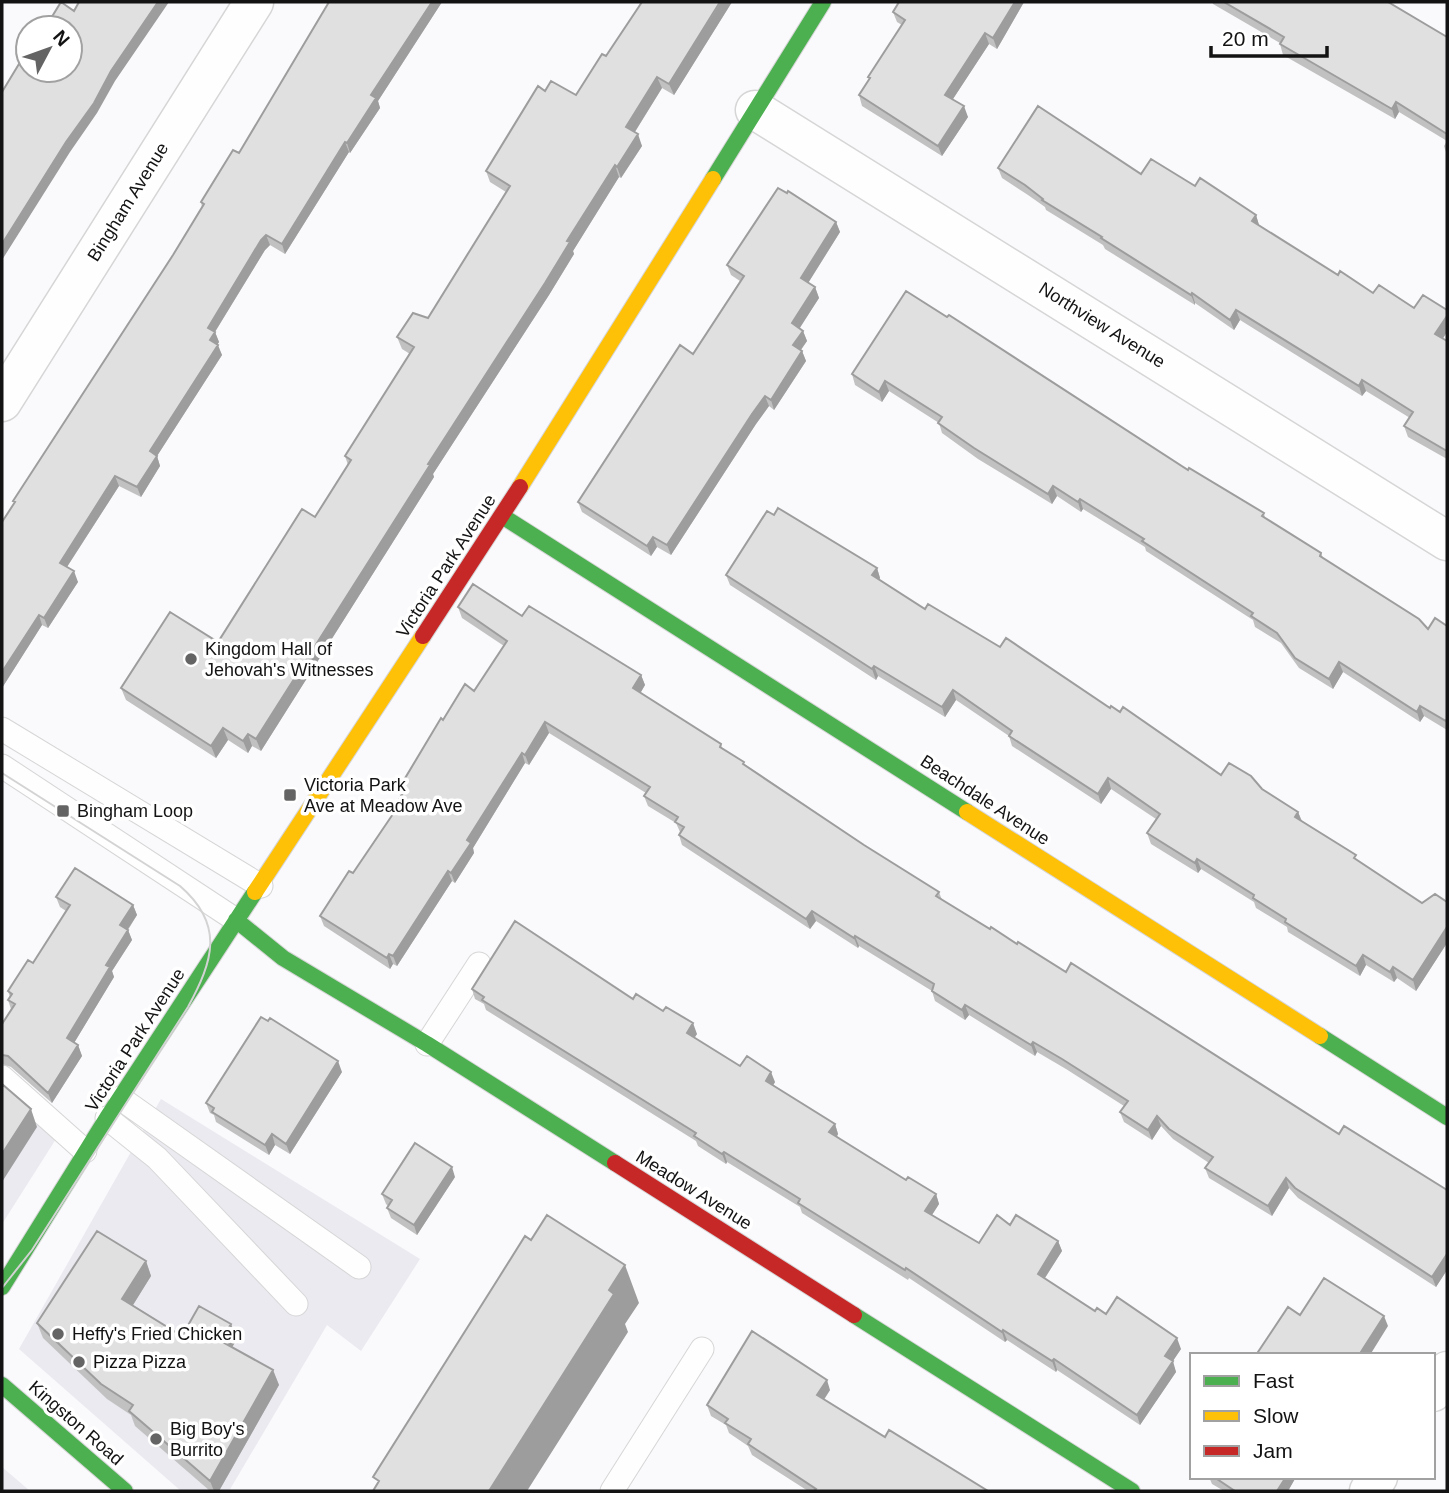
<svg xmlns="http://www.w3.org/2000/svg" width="1449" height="1493" font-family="Helvetica,sans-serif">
<rect width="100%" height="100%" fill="#faf9fb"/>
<path fill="#eaeaf0" d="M2 1069 68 1120 2 1224Z
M161 1099 420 1259 361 1351 327 1325 229 1491H181L19 1349Z
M2 1467 30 1491H2Z"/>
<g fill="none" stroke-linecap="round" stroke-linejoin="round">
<defs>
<path id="lane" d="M2 729 261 886
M2 766 236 920
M427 1044 479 964
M2 1077 85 1151
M120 1098 359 1267
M107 1118 157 1158 296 1304
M612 1491 702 1349"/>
<path id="street" d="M755 110 1447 541
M2 402 254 2
M1433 1392 1447 1371
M1369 1491 1378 1477"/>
<path id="fast" d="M713 179 823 2
M502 516 967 812
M236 920 283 958 427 1044 615 1163
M1320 1036 1447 1117
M2 1287 107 1118 255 892
M854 1315 1132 1491
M2 1385 125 1491"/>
<path id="slow" d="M520 487 713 179
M967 812 1320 1036
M255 892 423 636"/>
<path id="jam" d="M423 636 520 487
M615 1163 854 1315"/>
</defs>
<use href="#lane" stroke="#d6d6d7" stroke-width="25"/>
<use href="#street" stroke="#d6d6d7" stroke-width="41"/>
<use href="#fast" stroke="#d6d6d7" stroke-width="18"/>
<use href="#slow" stroke="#d6d6d7" stroke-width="18"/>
<use href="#jam" stroke="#d6d6d7" stroke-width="18"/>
<use href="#lane" stroke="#fefefe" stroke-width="23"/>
<use href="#street" stroke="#fefefe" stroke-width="38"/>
<use href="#fast" stroke="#4caf50" stroke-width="16"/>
<use href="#slow" stroke="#ffc107" stroke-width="16"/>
<use href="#jam" stroke="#c62828" stroke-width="16"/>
<path stroke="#d3d3d4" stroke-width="2" d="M2 773 180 886C225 925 213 961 188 1007L32 1250 2 1288"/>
</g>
<path fill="#c2c1c2" d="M329 2H442L378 101 380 108 350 153 349 152 285 254 270 245 265 250 215 332 219 342 217 345 222 355 157 456 160 466 141 497 119 486 67 567 78 582 48 628 42 625 2 688 14 503 13 501 173 255 202 207 201 202 239 153Z
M642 2H732L674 95 662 88 635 132 642 146 621 178 619 177 573 251 574 254 549 295 433 474 434 477 261 751 252 746 248 753 228 740 216 758 126 700 121 688 218 642 315 517 348 465 345 456 410 354 402 349 397 337 428 318 506 192 490 182 486 171 545 91 576 95 606 56Z
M899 2H1024L997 49 989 44 953 99 968 117 942 156 862 106 859 95 869 80 868 77 902 25 897 22 893 12Z
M1212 2H1388L1447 37V155L1444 146 1447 141 1399 112 1395 119 1283 55 1280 44V43L1213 4Z
M998 168 1141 174 1195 186 1256 215 1259 225 1338 275 1447 341V459L1408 437 1404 426 1410 418 1366 391 1362 396 1240 320 1234 330 1195 303V305L1105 249 1103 245 1046 210 1045 207 1028 195 1002 178Z
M836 222 840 232 808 283 815 287 819 298 799 328 803 331 807 341 801 350 802 351 806 361 774 410 769 406 756 424 671 555 657 547 651 556 582 512 578 502 693 354 740 281 731 275 727 265Z
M906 291 1188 470 1264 513 1265 518 1321 553 1323 558 1428 629 1447 626V730L1424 716 1420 722 1343 672 1333 689 1299 668 1281 643 1255 627 1253 620 1146 551 1145 547 1083 509 1081 512 1057 496 1052 504 978 459 942 433 939 423 889 391 882 402 855 385 852 374Z
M774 515 877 568 880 578 879 580 925 609 1000 647 1110 708 1221 775 1262 789 1298 812 1302 821 1358 861 1422 903 1447 902V943L1416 991 1397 978 1394 982 1366 965 1360 976 1288 932 1287 927 1256 908 1254 902 1201 869 1198 873 1151 844 1147 833 1156 819 1111 789 1101 804 1012 746 1009 736 956 700 945 717 878 676 876 680 730 585 726 575Z
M458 607 522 616 641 675 645 685 640 693 721 744 722 748 746 765 864 845 939 892 942 900 990 929 1066 972 1339 1134 1447 1190V1270L1436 1287 1298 1198 1289 1188 1272 1216 1209 1178 1205 1168 1209 1163 1173 1139 1161 1126 1152 1140 1124 1122 1120 1112 1124 1106 1066 1069 1037 1052 1035 1056 969 1015 965 1020 935 1001 932 991 859 946 858 948 816 921 810 929 682 845 679 835 680 832 676 823 648 806 644 796 646 793 549 733 529 765 525 763 473 848 474 853 455 883 452 881 397 966 393 964 390 969 324 926 320 916 353 873 392 815 391 813 401 798 398 790 443 720 474 691 504 646 462 618Z
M56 897 133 905 137 915 128 930 132 940 112 971 114 977 74 1043 78 1045 82 1056 52 1103 11 1067 2 1064V1024L11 1009 8 1000 10 997 8 991 33 963 66 911 60 907Z
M472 989 633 999 697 1034 694 1038 740 1066 775 1082 773 1085 835 1124 838 1134 837 1137 906 1180 936 1194 939 1204 932 1215 979 1243 1010 1225 1058 1241 1062 1251 1045 1278 1095 1311 1106 1314 1181 1349 1172 1361 1176 1372 1140 1425 1057 1370 1056 1372 1007 1340 1005 1342 909 1278 908 1280 802 1213 800 1207 727 1162 726 1164 698 1146 696 1141 486 1010 484 1004 475 999Z
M342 1072 290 1154 275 1145 269 1155 216 1122 214 1115 210 1113 206 1103Z
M455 1177 417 1235 391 1218 387 1208 388 1206 386 1204 382 1194Z
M146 1261 151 1276 133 1305 182 1336 237 1339 232 1347 273 1370 279 1385 219 1491H210L135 1426 131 1415 107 1399 43 1338 37 1323Z
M830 1390 824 1400 885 1437 988 1491H808L752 1455 748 1446 729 1433 726 1425 711 1416 707 1405Z
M1209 1477H1296L1288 1491H1224L1212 1484Z"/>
<path fill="#9e9d9e" d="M158 2H169L115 81 97 113 70 152 2 260V244L111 71Z
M432 2H442L378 101 380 108 350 153 347 143 371 95Z
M721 2H732L674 95 669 84Z
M1015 2H1024L997 49 993 38Z
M985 33 989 44 949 105 945 95Z
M657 77 662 88 631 138 626 127Z
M1396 102 1399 112 1395 119 1392 109Z
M964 106 968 117 942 156 938 146Z
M638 134 642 146 621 178 617 167Z
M345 142 349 152 285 254 282 244Z
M615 165 619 177 573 251 574 254 549 295 433 474 434 477 261 751 256 739Z
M1256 215 1259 225 1255 231 1252 221Z
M836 222 840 232 805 288 801 278Z
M266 235 270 245 265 250 213 335 215 332 219 342 214 350 210 340 208 328 261 240Z
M815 287 819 298 796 334 792 323Z
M1192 293 1195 303V305L1191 295Z
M1236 310 1240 320 1234 330 1230 320Z
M1447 316V332L1439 345 1435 334Z
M803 331 807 341 797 355 793 345Z
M218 345 222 355 157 456 160 466 141 497 137 487 150 451Z
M802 351 806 361 774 410 771 400Z
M1362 380 1366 391 1362 396 1359 386Z
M885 381 889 391 882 402 879 392Z
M765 396 769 406 756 424 671 555 667 545 752 414Z
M115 476 119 486 63 573 60 563Z
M1053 486 1057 496 1052 504 1048 494Z
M1080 499 1083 509 1081 512 1078 502Z
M653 537 657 547 651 556 647 546Z
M877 568 880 578 876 585 872 575Z
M74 571 78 582 48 628 44 618Z
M39 615 42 625 2 688V672Z
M1339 662 1343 672 1333 689 1329 679Z
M874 666 878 676 876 680 872 669Z
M641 675 645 685 637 699 633 688Z
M953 690 956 700 945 717 942 707Z
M1420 706 1424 716 1420 722 1417 712Z
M545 722 549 733 529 765 525 755Z
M223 728 228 740 216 758 211 746Z
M248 734 252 746 248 753 243 741Z
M522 753 525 763 473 848 474 853 455 883 451 873 467 840Z
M1108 778 1111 789 1101 804 1098 794Z
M1298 812 1302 822 1295 817Z
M1197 859 1201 869 1198 873 1195 863Z
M448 871 452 881 397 966 393 956Z
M133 905 137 915 124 935 120 925Z
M812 911 816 921 810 929 806 919Z
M1447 927V943L1416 991 1413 980Z
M128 930 132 940 112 971 114 977 71 1048 67 1038 106 965Z
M855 936 859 946 858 948 854 938Z
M389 954 393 964 390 969 387 958Z
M1363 955 1366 965 1360 976 1356 966Z
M1393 967 1397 978 1394 982 1390 972Z
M965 1005 969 1015 965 1020 962 1010Z
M693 1023 697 1034 691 1043 687 1033Z
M1033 1042 1037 1052 1035 1056 1031 1045Z
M78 1045 82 1056 52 1103 48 1093Z
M338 1061 342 1072 290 1154 286 1144Z
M771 1072 775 1082 770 1091 766 1081Z
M31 1109 37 1127 2 1182V1154Z
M1157 1116 1161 1126 1152 1140 1148 1130Z
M835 1124 838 1134 833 1142 829 1132Z
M272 1134 275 1145 269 1155 265 1145Z
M724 1152 727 1162 726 1164 722 1154Z
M452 1167 455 1177 417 1235 414 1225Z
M1286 1178 1289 1188 1272 1216 1268 1206Z
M936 1194 939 1204 928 1221 925 1211Z
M1058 1241 1062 1251 1041 1284 1038 1274Z
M1447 1254V1270L1436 1287 1432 1277Z
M146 1261 151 1276 128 1313 122 1299Z
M625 1265 639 1303 625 1324 628 1332 527 1491H489L609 1290Z
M1384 1316 1388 1326 1370 1355H1359Z
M231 1324 237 1339 227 1356 221 1341Z
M1003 1330 1007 1340 1005 1342 1002 1332Z
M1177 1338 1181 1349 1169 1367 1165 1356Z
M1054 1359 1057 1370 1056 1372 1052 1361Z
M1173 1361 1176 1372 1140 1425 1137 1415Z
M273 1370 279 1385 219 1491H214L210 1481Z
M827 1380 830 1390 820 1405 817 1395Z
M1286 1477H1296L1288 1491H1277Z"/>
<path fill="#e1e0e1" stroke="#9e9d9e" stroke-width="2" d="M61 2 74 11 79 2H158L111 71 94 103 66 142 2 244V92L28 49V70H70V28H45Z
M329 2H432L371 95 376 98 347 143 345 142 282 244 266 235 261 240 208 328 215 332 210 340 218 345 150 451 157 456 137 487 115 476 60 563 74 571 44 618 39 615 2 672V522L15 502 13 501 173 255 204 204 201 202 233 150 239 153Z
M642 2H720L669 84 657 77 626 127 638 134 617 167 615 165 567 241 570 242 545 283 428 464 430 465 256 739 248 734 243 741 223 728 211 746 121 688 170 612 218 642 302 509 315 517 351 460 345 456 414 347 397 337 413 313 428 318 510 186 486 171 538 86 545 91 551 81 576 95 602 54 606 56Z
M899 2H1015L993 38 985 33 945 95 964 106 938 146 859 95 870 78 868 77 905 20 893 12Z
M1224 2H1388L1447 37V134L1396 102 1392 109 1280 44 1284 37Z
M1038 106 1141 174 1151 159 1195 186 1200 178 1256 215 1252 221 1338 275 1340 271 1373 293 1379 285 1414 308 1423 295 1447 310V316L1435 334 1447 341V451L1404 426 1413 412 1362 380 1359 386 1236 310 1230 320 1192 293 1191 295 1101 238 1102 237 1042 200 1043 199 1025 185 998 168Z
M778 188 787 193 788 191 836 222 801 278 815 287 792 323 803 331 793 345 802 351 771 400 765 396 752 414 667 545 653 537 647 546 578 502 680 345 693 354 744 276 727 265Z
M906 291 947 317 949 315 1188 470 1189 468 1264 513 1262 516 1321 553 1320 556 1419 619 1428 629 1435 618 1447 626V719L1446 721 1420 706 1417 712 1339 662 1329 679 1295 658 1277 633 1251 616 1253 613 1142 541 1144 539 1080 499 1078 502 1053 486 1048 494 974 448 938 423 942 417 885 381 879 392 852 374Z
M778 508 877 568 872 575 925 609 928 604 1000 647 1006 638 1110 708 1111 706 1120 712 1123 707 1221 775 1229 763 1251 776 1262 789 1298 812 1295 817 1356 855 1354 858 1422 903 1435 894 1447 902V927L1413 980 1393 967 1390 972 1363 955 1356 966 1285 922 1286 919 1253 898 1254 895 1197 859 1195 863 1147 833 1160 814 1108 778 1098 794 1009 736 1012 731 953 690 942 707 874 666 872 669 726 575 767 511 774 515Z
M473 584 522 616 529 606 641 675 633 688 721 744 720 747 744 762 743 764 864 845 939 892 936 896 990 929 991 927 1017 944 1018 942 1066 972 1071 963 1339 1134 1344 1126 1447 1190V1254L1432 1277 1295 1188 1286 1178 1268 1206 1205 1168 1213 1157 1169 1129 1157 1116 1148 1130 1120 1112 1128 1101 1062 1059 1033 1042 1031 1045 965 1005 962 1010 932 991 934 984 855 936 854 938 812 911 806 919 679 835 684 827 675 822 678 817 644 796 650 787 545 722 525 755 522 753 467 840 471 843 451 873 448 871 393 956 389 954 387 958 320 916 349 871 353 873 393 814 391 813 403 793 398 790 441 718 443 720 465 684 474 691 507 641 458 607Z
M75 868 133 905 120 925 128 930 106 965 110 967 67 1038 78 1045 48 1093 8 1056 2 1055V1024L15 1004 8 1000 12 994 8 991 28 960 33 963 70 905 56 897Z
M515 921 633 999 636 994 663 1011 666 1007 693 1023 687 1033 740 1066 747 1056 771 1072 766 1081 835 1124 829 1132 906 1180 908 1177 936 1194 925 1211 979 1243 997 1215 1010 1225 1016 1215 1058 1241 1038 1274 1095 1311 1097 1308 1106 1314 1117 1297 1177 1338 1165 1356 1173 1361 1137 1415 1054 1359 1052 1361 1003 1330 1002 1332 906 1268 905 1270 798 1203 800 1199 724 1152 722 1154 694 1136 696 1133 482 1000 484 997 472 989Z
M261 1017 268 1021 270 1018 338 1061 286 1144 272 1134 265 1145 212 1112 214 1108 206 1103Z
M2 1084 31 1109 2 1154Z
M415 1143 452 1167 414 1225 387 1208 392 1200 382 1194Z
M547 1215 625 1265 609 1290 614 1294 489 1491H373L379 1481 373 1477 498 1279 525 1236 531 1240Z
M97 1231 146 1261 122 1299 182 1336 199 1306 231 1324 221 1341 273 1370 210 1481 129 1411 133 1405 101 1384 37 1323Z
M1324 1278 1384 1316 1359 1355H1256L1288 1307 1300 1315Z
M752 1331 827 1380 817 1395 885 1437 889 1430 988 1491H814L816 1489 748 1444 751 1439 725 1423 728 1419 707 1405Z
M1214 1477H1286L1277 1491H1235Z"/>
<g fill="#646465" stroke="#fff" stroke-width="2.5">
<circle cx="191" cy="659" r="7"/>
<rect x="283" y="788" width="14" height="14" rx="3.5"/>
<rect x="56" y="804" width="14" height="14" rx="3.5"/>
<circle cx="58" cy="1334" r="7"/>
<circle cx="79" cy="1362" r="7"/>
<circle cx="156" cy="1439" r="7"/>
</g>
<g text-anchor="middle" stroke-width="7" stroke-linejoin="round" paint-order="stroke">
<g font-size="18" fill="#131314" stroke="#fff">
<text transform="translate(128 202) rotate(-58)" y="6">Bingham Avenue</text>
<text transform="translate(1102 325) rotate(32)" y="6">Northview Avenue</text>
<text transform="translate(446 566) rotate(-57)" y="6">Victoria Park Avenue</text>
<text transform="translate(985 800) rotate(33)" y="6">Beachdale Avenue</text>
<text transform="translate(135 1040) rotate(-57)" y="6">Victoria Park Avenue</text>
<text transform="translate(694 1190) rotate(32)" y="6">Meadow Avenue</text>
<text transform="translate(76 1423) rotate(41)" y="6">Kingston Road</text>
</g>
<g font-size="18" fill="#131314" stroke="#fff" text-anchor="start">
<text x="205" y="655">Kingdom Hall of<tspan x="205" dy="21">Jehovah's Witnesses</tspan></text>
<text x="304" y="791">Victoria Park<tspan x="304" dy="21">Ave at Meadow Ave</tspan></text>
<text x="77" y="817">Bingham Loop</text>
<text x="72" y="1340">Heffy's Fried Chicken</text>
<text x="93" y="1368">Pizza Pizza</text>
<text x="170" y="1435">Big Boy's<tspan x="170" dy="21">Burrito</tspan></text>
</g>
</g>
<rect width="1449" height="1493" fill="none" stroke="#131314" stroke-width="7"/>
<rect x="1190" y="1353" width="245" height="126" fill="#ffffff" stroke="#a1a1a1" stroke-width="2"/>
<rect x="1204" y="1376" width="35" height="10" fill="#4caf50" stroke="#a1a1a1" stroke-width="2"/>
<text x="1253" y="1388" font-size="21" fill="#131314">Fast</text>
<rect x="1204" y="1411" width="35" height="10" fill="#ffc107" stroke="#a1a1a1" stroke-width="2"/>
<text x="1253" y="1423" font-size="21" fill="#131314">Slow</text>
<rect x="1204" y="1446" width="35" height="10" fill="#c62828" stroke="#a1a1a1" stroke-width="2"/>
<text x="1253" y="1458" font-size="21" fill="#131314">Jam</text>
<g transform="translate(49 49) rotate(49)"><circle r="33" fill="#ffffff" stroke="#a1a1a1" stroke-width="2"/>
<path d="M0-5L12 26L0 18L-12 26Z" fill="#646465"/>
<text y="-10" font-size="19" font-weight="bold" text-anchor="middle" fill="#131314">N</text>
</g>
<path d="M1211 46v10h116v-10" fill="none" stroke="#131314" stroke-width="3.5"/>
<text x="1222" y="46" font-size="21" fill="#131314" stroke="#ffffff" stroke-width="5" paint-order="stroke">20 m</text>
</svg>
